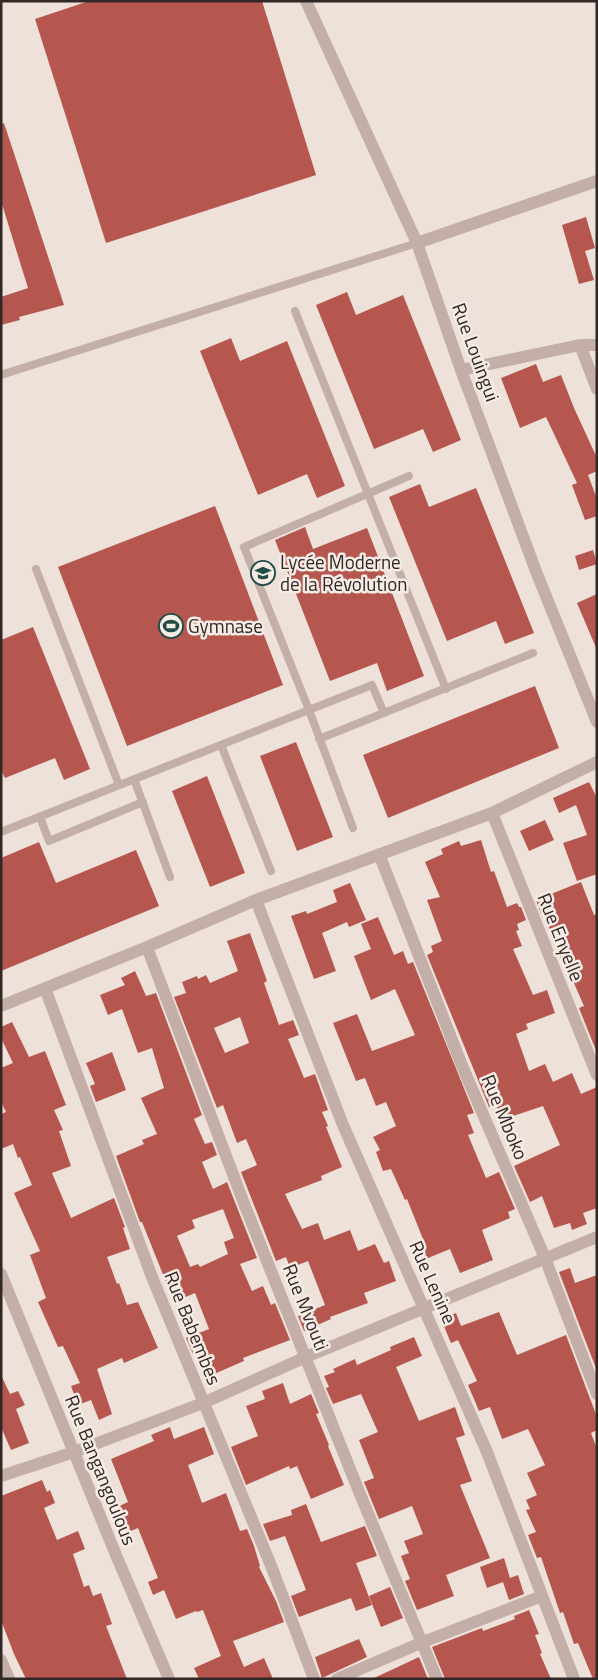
<svg xmlns="http://www.w3.org/2000/svg" width="598" height="1680" font-family="'Titillium Web',sans-serif">
<rect width="100%" height="100%" fill="#ede1d9"/>
<path fill="#b5574f" fill-rule="evenodd" d="M89 1H262L316 175 106 243 35 19Z
M4 123 64 305 19 317 20 320 1 325V297L28 288 1 201V124Z
M586 217 595 248 585 251 594 280 579 284 562 225Z
M347 292 356 315 403 295 461 440 433 452 423 429 374 449 316 305Z
M231 338 240 361 287 341 345 486 317 498 307 474 258 495 200 351Z
M536 364 543 382 561 375 574 408 597 458V471L588 475 597 499V516L585 520 572 485 577 483 546 417 520 428 501 378Z
M420 484 429 507 476 488 534 633 505 644 496 621 447 641 389 497Z
M215 506 283 685 127 746 58 567Z
M305 527 313 549 367 528 424 676 387 691 377 663 330 681 275 540Z
M593 550 597 564 579 570 575 556Z
M597 594V650L577 603Z
M33 627 90 769 64 780 55 758 5 778 1 770V640Z
M535 686 559 748 388 818 363 755Z
M296 742 333 837 297 851 260 756Z
M207 776 245 873 210 887 172 791Z
M589 782 597 798V874L577 881 563 843 587 835 576 805 559 813 553 798Z
M545 820 554 840 529 851 520 831Z
M481 840 491 872 494 871 507 907 517 903 519 907H521L526 920 517 924 519 930 516 931 522 946 513 949 533 995 547 990 555 1013 526 1024 528 1029 516 1034 529 1071 545 1064 553 1082 572 1073 581 1094 597 1087V1208L583 1213 587 1224 572 1230 570 1223 554 1228 542 1196 530 1202 514 1166 560 1145 543 1106 501 1120 496 1105 489 1107 427 955 433 952 431 946 442 941 427 900 440 897 425 862 443 854 441 849 459 841 461 846Z
M39 842 56 883 136 850 159 906 1 971V858Z
M581 882 594 915 597 914V1053L579 1008 584 1006 573 981 570 982 544 914H541L536 900Z
M350 883 366 920 349 927 347 922 322 933 336 971 314 979 291 916 306 911 307 914 337 902 333 890Z
M378 917 394 955 403 951 408 964 413 962 474 1113 467 1115 474 1133 468 1135 486 1178 499 1172 515 1209 508 1212 510 1218 482 1230 493 1260 460 1273 450 1249 421 1261 415 1248 425 1244 407 1199 405 1200 391 1169 383 1171 376 1152 380 1150 373 1137 396 1126 386 1102 376 1106 365 1078 356 1081 333 1023 357 1014 372 1051 415 1035 395 989 371 1000 354 956 371 949 361 924Z
M250 933 267 981 264 983 279 1025 293 1020 299 1035 288 1039 304 1078 315 1074 328 1110 322 1112 328 1126 326 1127 342 1167 321 1176 322 1180 285 1194 302 1229 318 1223 324 1240 350 1230 358 1251 375 1244 384 1263 389 1261 396 1281 364 1293 368 1303 330 1317 331 1319 304 1331 298 1316 325 1305 308 1261 290 1268 286 1257 276 1261 241 1172 257 1165 246 1139 237 1143 223 1105 217 1108 174 997 186 993 182 982 197 976 198 979 206 975 210 983 238 971 227 941ZM240 1017 249 1043 225 1053 214 1028Z
M135 971 146 996 156 993 202 1115 194 1119 205 1144 212 1142 217 1155 202 1162 213 1189 227 1182 257 1258 240 1264 252 1291 263 1286 271 1305 275 1303 290 1340 243 1358 244 1361 214 1374 200 1351 193 1354 186 1338 209 1329 195 1293 174 1302 142 1222H140L116 1156 144 1144 142 1140 157 1134 141 1098 164 1088 152 1048 138 1053 122 1009 108 1015 100 995 125 985 121 978ZM223 1209 234 1238 224 1242 228 1254 200 1267 198 1264 190 1267 177 1236 195 1228 192 1220Z
M12 1022 29 1057 45 1051 66 1105 54 1110 63 1130 59 1131 71 1166 52 1173 71 1218 114 1198 125 1227 123 1228 130 1249 107 1257 117 1284 119 1283 127 1305 138 1302 158 1348 124 1363 122 1358 97 1369 112 1414 99 1420 91 1400 78 1405 71 1386 80 1383 63 1346 58 1347 38 1302 46 1298 30 1255 40 1251 14 1193 32 1185 20 1157 18 1158 13 1144 1 1149V1114L6 1112 1 1102V1068L13 1063 1 1038V1027Z
M112 1052 126 1090 96 1102 90 1086 95 1084 86 1063Z
M570 1268 575 1283 597 1275V1371L559 1272Z
M499 1312 517 1355 566 1335 597 1417V1430L591 1433 597 1449V1679H593L578 1643 574 1644 563 1612 560 1613 541 1557 537 1558 528 1535 536 1532 526 1510 530 1509 526 1500 537 1495 527 1473 545 1465 528 1429 502 1439 490 1407 479 1411 468 1385 477 1381 458 1340 451 1343 443 1324 445 1323 443 1318 456 1313 461 1326Z
M414 1337 422 1356 396 1367 419 1421 455 1407 465 1435 456 1438 472 1481 460 1485 490 1558 446 1575 454 1596 417 1610 405 1581 410 1579 401 1556 409 1553 404 1541 423 1534 412 1506 379 1519 364 1482 374 1478 359 1440 378 1432 361 1394 333 1404 326 1388 329 1387 324 1376 335 1372 333 1369 355 1359 357 1365 391 1350 390 1347Z
M1 1375 10 1394 18 1391 25 1405 16 1409 29 1443 11 1450 1 1427Z
M283 1383 290 1404 311 1394 319 1413 316 1414 329 1445 328 1446 344 1485 311 1499 297 1466 290 1469 289 1466 246 1485 231 1447 258 1436 246 1406 265 1399 262 1391Z
M170 1427 174 1439 204 1427 214 1454 188 1465 202 1503 226 1493 240 1531 247 1529 254 1546 260 1566 259 1567 276 1601 284 1622 233 1641 244 1667 264 1658 273 1679H199L194 1668 221 1656 203 1610 197 1612 196 1611 176 1619 164 1590 153 1595 148 1582 158 1578 138 1528 126 1533 115 1508 128 1502 111 1459 154 1441 151 1435Z
M42 1480 47 1492 50 1490 55 1503 44 1508 57 1540 78 1531 85 1549 73 1554 84 1587 89 1585 93 1596 101 1593 112 1624 106 1626 127 1679H26L14 1654 1 1620V1496Z
M306 1504 321 1542 365 1526 377 1556 356 1563 372 1605 356 1611 351 1598 299 1617 291 1596 306 1590 285 1536 270 1541 263 1524 292 1515 291 1510Z
M504 1558 510 1578 518 1575 524 1594 509 1600 503 1582 487 1588 480 1567Z
M390 1587 403 1618 381 1627 369 1596Z
M529 1610 539 1634 535 1635 542 1653 540 1654 551 1679H445L432 1647 482 1628 483 1631 515 1619 514 1616Z
M359 1639 367 1657 322 1678 315 1657Z
M419 1657 428 1679H372Z"/>
<g fill="none" stroke-linecap="round" stroke-linejoin="round">
<path stroke="#c3afa7" stroke-width="8" d="M295 311 446 689
M1 375 417 243
M36 569 119 785
M319 739 533 653
M221 745 271 871
M134 779 170 877
M40 817 49 841 143 802
M353 828 309 710 244 547 409 476
M1 832 372 685 384 713"/>
<path stroke="#c3afa7" stroke-width="12" d="M306 1 417 243 461 370 537 574 597 722
M417 243 597 181
M580 345 597 389
M461 370 580 345H597
M492 813 597 1075
M379 854 463 1068 545 1258 597 1394
M256 900 343 1125 487 1452 574 1679
M147 947 245 1206 360 1494 437 1679
M45 988 152 1277 272 1568 314 1679
M1 1006 147 947 256 900 492 813 597 762
M1 1476 74 1452 203 1403 306 1357 597 1237
M1 1660 9 1679
M337 1679 423 1642 542 1596"/>
<path stroke="#c3afa7" stroke-width="12" d="M1 1274 116 1555 169 1679"/>
</g>
<defs>
<symbol id="school-ring" viewBox="-11 -11 22 22"><circle r="9.5" fill="#f6ebe5" stroke="#224c48" stroke-width="1.5"/><path d="M0-5L7-2L0 1L-7-2ZM-4 1L0 2.5L4 1V4Q0 6-4 4Z" fill="#224c48"/></symbol>
<symbol id="stadium-ring" viewBox="-11 -11 22 22"><circle r="9.5" fill="#f6ebe5" stroke="#224c48" stroke-width="1.5"/><path d="M0-5a6.5 5 0 1 0 0 10a6.5 5 0 1 0 0-10ZM-3.5-1.8h7v3.6h-7Z" fill="#224c48"/></symbol>
</defs>
<g fill-rule="evenodd">
<use href="#school-ring" x="249" y="559" width="28" height="28"/>
<use href="#stadium-ring" x="157" y="612" width="28" height="28"/>
</g>
<g text-anchor="middle" stroke-width="5" stroke-linejoin="round" paint-order="stroke">
<g font-size="19" fill="#312826" stroke="#f6ebe5">
<text transform="translate(476 352) rotate(70)" y="7">Rue Louingui</text>
<text transform="translate(561 937) rotate(68)" y="7">Rue Enyelle</text>
<text transform="translate(505 1117) rotate(67)" y="7">Rue Mboko</text>
<text transform="translate(433 1282) rotate(66)" y="7">Rue Lenine</text>
<text transform="translate(306 1307) rotate(68)" y="7">Rue Mvouti</text>
<text transform="translate(193 1328) rotate(68)" y="7">Rue Babembes</text>
<text transform="translate(101 1470) rotate(68)" y="7">Rue Bangangoulous</text>
</g>
<g font-size="19" fill="#312826" stroke="#f6ebe5" text-anchor="start">
<text x="280" y="569">Lycée Moderne<tspan x="280" dy="22">de la Révolution</tspan></text>
<text x="188" y="633">Gymnase</text>
</g>
</g>
<rect width="598" height="1680" fill="none" stroke="#312826" stroke-width="5"/>
</svg>
